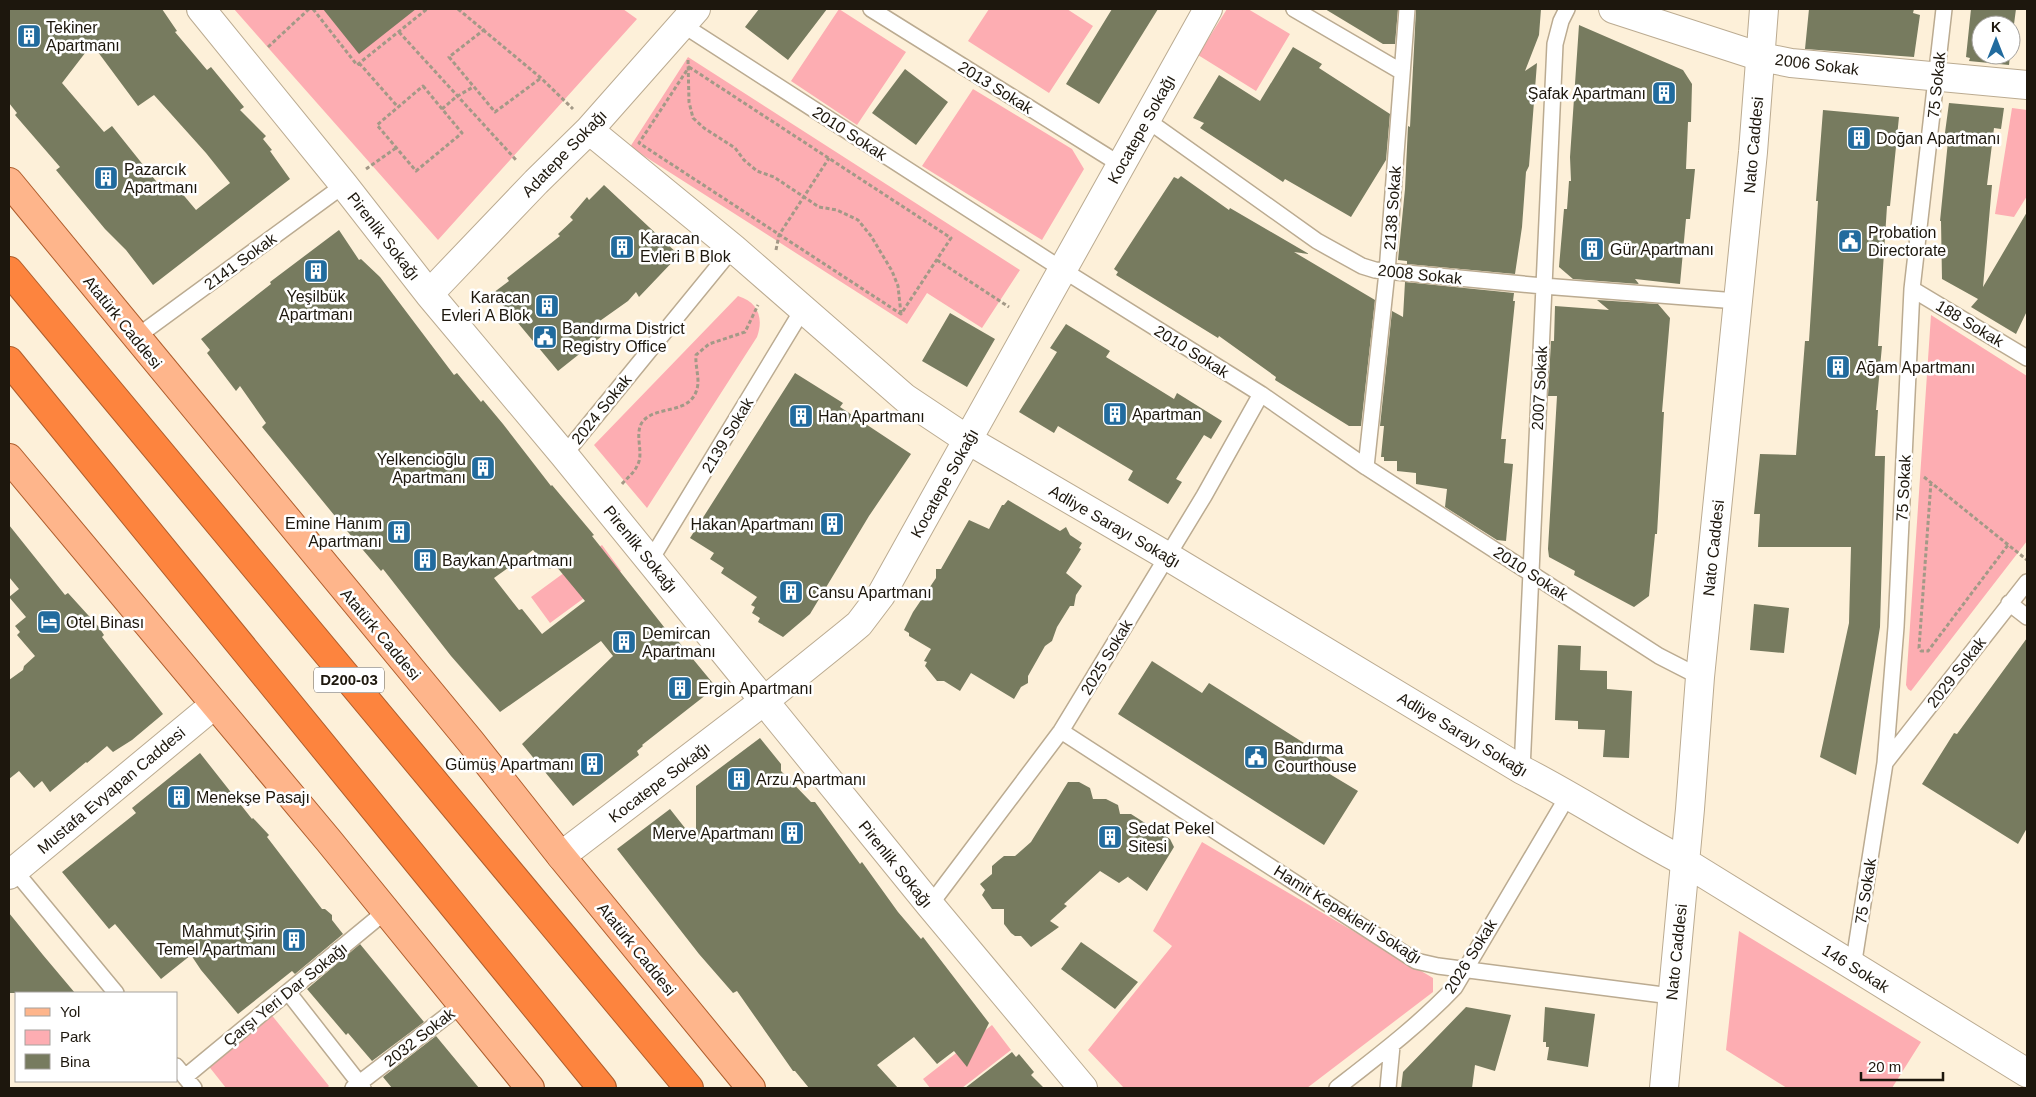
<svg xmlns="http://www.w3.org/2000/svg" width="2036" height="1097" font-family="Helvetica,sans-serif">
<rect width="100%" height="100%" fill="#fdf0d9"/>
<path fill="#fdadb2" d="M234 9H623L637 19 438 240Z
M839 9 906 52 857 125 791 81Z
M989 9H1067L1093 26 1049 93 968 41Z
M1227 9H1248L1290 34 1256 91 1198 55Z
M688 57 1020 270 982 328 927 293 907 324 630 147Z
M973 89 1072 149 1084 169 1042 240 922 166Z
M2012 108 2027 110V196L2014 217 1995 214Z
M738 296C758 302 764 318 757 337L647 508 594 445Z
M1931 315 2027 376V541L1911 691 1908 689 1906 685Z
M602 545 621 571 550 623 531 597Z
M1202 842 1433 978V992L1307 1088H1124L1088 1050 1172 946 1153 931Z
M1739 931 1921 1042 1892 1088H1787L1726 1050Z
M270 1013 329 1086 327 1088H226L207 1064Z
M992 1025 1011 1050 962 1088H930L923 1079Z"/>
<path fill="#777b5f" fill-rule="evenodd" d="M9 9H162L177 31 175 32 207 70 211 67 244 107 240 110 266 136 263 139 272 150 270 151 290 179 153 285 126 250 105 229 56 170 60 167 15 115 17 113 9 103ZM92 44 138 106 154 95 206 153 230 183 196 210 175 185 171 188 167 181 160 186 112 126 104 132 62 83Z
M323 9H416L359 54Z
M759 9H827L788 60 745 27Z
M1112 9H1158L1099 104 1066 84Z
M1325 9H1398L1395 44H1383Z
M1416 9H1541L1539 35 1525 71 1537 63 1529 166 1526 172 1522 227 1515 274 1407 264V261L1398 260 1405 189 1408 126 1410 127Z
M1809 9H1914L1913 13 1920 15 1914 57 1805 49Z
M1971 9H2016L2011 47V25H1981V55H2010L2009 65 1969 61 1970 58 1966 57Z
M1579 25 1683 70 1692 84 1691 122H1688L1686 169H1695L1690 219H1686L1680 284 1635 279 1639 284 1573 279 1559 267 1564 209H1567L1569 181H1571L1570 157Z
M1293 47 1322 64 1319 68 1390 114 1386 160 1351 217 1285 179 1283 182 1200 128 1204 123 1193 118 1219 75 1260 101Z
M905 69 948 102 916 145 872 113Z
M1949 103 2004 108 2001 129 1994 128 1987 185H1992L1983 287 2027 212V311L2016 334 1971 307 1978 299 1942 279 1941 221H1940L1948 141 1944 140Z
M1823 110 1899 117 1890 206H1887L1878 346H1882L1876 410H1878L1875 456H1885L1880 627 1856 775 1820 757 1849 623 1851 547H1758L1760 514H1754L1760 454 1796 455 1805 341H1809L1818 201H1816Z
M1181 176 1229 210 1230 208 1309 254 1294 252 1375 300 1361 426H1349L1275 380 1276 377 1219 336 1218 338 1116 275 1118 272 1114 269 1138 232 1174 177 1178 179Z
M604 185 679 255 639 297 636 292 628 301 597 323 603 329 599 333 602 336 558 371 493 293 509 281 507 278 560 236 558 234 573 220 570 217 587 197 589 200Z
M339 230 359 260 361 259 380 277 454 375 457 373 481 402 483 400 503 424 551 486 552 485 594 535 592 536 668 632 669 630 716 687 642 745 643 746 637 751 639 755 573 806 522 744 613 656 601 641 500 712 451 656 383 569 381 571 357 543 262 427 266 423 240 386 236 391 207 353 210 350 201 339 271 284 270 282ZM533 550 549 569 556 566 585 601 542 634 522 609 519 610 494 578Z
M1405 282 1514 293 1513 301H1515L1501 439H1506L1504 463 1513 464 1506 541 1497 540 1445 507 1447 489 1416 484V473L1397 471V461H1384V457H1381L1384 426H1380L1392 311 1403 317Z
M1597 300 1658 304 1670 318 1662 412H1664L1657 534H1655L1649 596 1634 607 1574 575 1575 571 1549 557 1548 549 1557 396H1548L1551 341H1554L1555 306 1609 310Z
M950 313 995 339 967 387 922 361Z
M1066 324 1110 351 1106 357 1174 399 1177 393 1222 421 1211 439 1204 435 1176 479 1182 482 1168 504 1128 480 1133 471 1058 426 1054 433 1019 412 1057 352 1050 348Z
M795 373 843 403 840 407 911 454 869 516 810 614 783 637 758 622 760 618 752 613 755 607 751 605 757 597 721 573 724 568 710 559 714 553 690 538Z
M1008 500 1060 531 1066 527 1070 535 1082 543 1079 548 1081 549 1066 573 1082 586 1076 595 1074 606H1070L1057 627 1052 641 1045 646 1028 676V683L1021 687 1014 699 971 673 960 691 944 681H937L925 666 927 662 924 661 931 649 909 636V633L904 630 913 612 936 578V569H941L969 520 989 529 1002 505H1004Z
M9 525 65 595 68 593 98 626 104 635 102 637 109 646 163 714 132 740 113 752 107 746 87 763 86 762 50 792 42 781 34 788 19 771 9 779V680L23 670 24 666 35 656 17 635 20 632 15 626 26 617 9 597 19 589 9 577Z
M1754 604 1789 608 1784 653 1750 650Z
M2027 638V828L2018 844 1922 784 1954 733 1957 734Z
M1558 645 1581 646 1580 670 1607 671V689L1632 691 1629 758 1603 757 1605 730 1578 729V721L1555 720Z
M1152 661 1202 693 1209 683 1334 762 1328 773 1358 791 1324 845 1118 714Z
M760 738 781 764V771L811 802H815L860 864 862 862 898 912 921 939 923 937 989 1023 967 1067 954 1051 937 1064 914 1037 877 1065 898 1088H809L795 1071H793L737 991 733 993 699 954 617 849 670 809 696 842V786Z
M200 753 252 819 253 818 269 835 267 837 322 909H325L332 915V920L343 934 295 974 292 971 238 1014 201 970 191 955 161 979 115 924 109 929 62 872 136 813 132 808Z
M1068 782H1079L1090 788 1093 799H1106L1118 805 1120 814H1131L1170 839 1174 847 1147 891 1128 877 1129 876 1119 883 1100 871 1064 904 1067 906 1050 921 1059 927 1031 947 1021 936H1015L1011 933 1004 924V909H992L982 895 985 890 980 884 992 874V866L999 860 1004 856H1015L1031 842Z
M9 913 43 955 75 993H9Z
M1081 942 1138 982 1115 1009 1061 969Z
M360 944 424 1022 372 1061 348 1033 346 1035 307 989Z
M1466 1007 1511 1015 1495 1071 1475 1065 1472 1088H1401L1403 1072Z
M1545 1007 1595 1014 1588 1067 1547 1060 1549 1047H1546V1042H1543Z
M436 1036 479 1088H392L383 1077Z
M1012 1052 1016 1057 1019 1054 1034 1072 1031 1075 1044 1088H965Z"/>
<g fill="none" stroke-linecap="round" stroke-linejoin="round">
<defs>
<path id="lane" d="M871 9 1121 165
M1294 9 1402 72
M683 25 1063 270 1261 394 1366 467 1659 656 1700 677
M1147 120 1317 241 1362 266 1375 270 1543 286 1737 301
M1912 289 2027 358
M135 338 344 185
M564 455 733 248
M1366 467 1387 272 1407 9
M650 561 803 309
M2009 603 2027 617
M1061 731 1416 961 1438 966 1671 996
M1885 763 2027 582
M1522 770 1555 44 1561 21 1567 9
M10 865 116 993
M930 905 1061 731 1204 496 1261 394
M1853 967 1885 763 1896 627 1912 289 1944 9
M288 992 363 1088
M176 1066 194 1088
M185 1077 386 911
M353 1088 461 1005
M1337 1088C1378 1056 1419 1025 1455 987L1569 794
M1388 1088 1392 1046"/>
<path id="street" d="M201 9 344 185 429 294 564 455 930 905 1083 1088
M1613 9 1761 57 1791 63 2027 85
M589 130 733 248 905 398 968 440 1167 556 1522 770C1577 798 1629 833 1685 862
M429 294 536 182 589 130 696 9
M561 856 764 701 847 634 859 624 881 595 1208 9
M9 875 214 705"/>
<path id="secondary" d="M1685 862 2027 1073
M1664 1088 1690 809 1700 677 1753 152 1764 9"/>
<path id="primary" d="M9 182 471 742 561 856 751 1088
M9 458 329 841 530 1088"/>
<path id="highway" d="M9 271 689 1088
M9 361 602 1088"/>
</defs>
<use href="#lane" stroke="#bbab91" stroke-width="18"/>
<use href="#street" stroke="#bbab91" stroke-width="30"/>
<use href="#secondary" stroke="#bbab91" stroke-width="30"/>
<use href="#primary" stroke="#af5e2d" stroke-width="30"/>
<use href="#highway" stroke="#af5e2d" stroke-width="30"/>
<path stroke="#a39987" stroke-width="3" stroke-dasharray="4 2.5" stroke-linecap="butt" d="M313 9 357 65 427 9
M458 9 541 78 573 109
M485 29 449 57 495 112 541 78
M399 32 517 161
M268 47 309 9
M688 60 689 102 693 118 704 128 735 148 744 160 757 171 774 177 819 207 837 210 858 220 871 236 892 271 898 286 901 314
M359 63 398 107
M689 67 951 238 901 314 639 143Z
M423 86 462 133 416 171 377 125Z
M442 109 456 97 473 87
M366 169 396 148
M776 250 779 235 829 158
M937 260 1009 307
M1924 477 2027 560
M1931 482 1919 648 1921 651H1928L2008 545
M622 484C627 478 634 473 637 466 645 453 633 434 643 421 657 405 690 415 697 389 700 379 695 366 696 355L709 344 745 332 758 305"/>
<use href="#lane" stroke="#fff" stroke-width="15"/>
<use href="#street" stroke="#fff" stroke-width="28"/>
<use href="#secondary" stroke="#fff" stroke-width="28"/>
<use href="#primary" stroke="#feb58b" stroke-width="28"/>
<use href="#highway" stroke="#fd843e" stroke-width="28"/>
</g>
<defs>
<symbol id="building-square" viewBox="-11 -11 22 22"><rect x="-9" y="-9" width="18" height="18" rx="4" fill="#216b9e" stroke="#fff"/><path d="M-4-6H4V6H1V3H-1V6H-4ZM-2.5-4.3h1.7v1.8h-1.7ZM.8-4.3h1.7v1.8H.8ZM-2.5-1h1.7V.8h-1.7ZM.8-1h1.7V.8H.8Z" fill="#fff"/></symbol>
<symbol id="civic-square" viewBox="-11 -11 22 22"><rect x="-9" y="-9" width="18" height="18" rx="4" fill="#216b9e" stroke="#fff"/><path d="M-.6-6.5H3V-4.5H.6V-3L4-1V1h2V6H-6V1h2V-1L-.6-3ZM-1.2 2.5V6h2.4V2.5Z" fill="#fff"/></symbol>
<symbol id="hotel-square" viewBox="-11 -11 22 22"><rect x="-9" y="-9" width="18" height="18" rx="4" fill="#216b9e" stroke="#fff"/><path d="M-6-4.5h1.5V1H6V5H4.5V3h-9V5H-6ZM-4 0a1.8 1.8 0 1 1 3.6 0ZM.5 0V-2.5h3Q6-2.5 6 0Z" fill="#fff"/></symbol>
</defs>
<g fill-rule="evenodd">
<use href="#building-square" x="15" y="22" width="28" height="28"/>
<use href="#building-square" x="1650" y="79" width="28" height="28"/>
<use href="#building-square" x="1845" y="124" width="28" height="28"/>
<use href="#building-square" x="92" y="164" width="28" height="28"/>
<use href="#civic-square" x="1836" y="227" width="28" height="28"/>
<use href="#building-square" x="608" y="233" width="28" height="28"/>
<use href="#building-square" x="1578" y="235" width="28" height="28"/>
<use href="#building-square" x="302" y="257" width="28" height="28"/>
<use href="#building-square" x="533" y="292" width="28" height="28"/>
<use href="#civic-square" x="531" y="323" width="28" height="28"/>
<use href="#building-square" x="1824" y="353" width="28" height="28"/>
<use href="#building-square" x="1101" y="400" width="28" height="28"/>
<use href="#building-square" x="787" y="402" width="28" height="28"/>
<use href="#building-square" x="469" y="454" width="28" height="28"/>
<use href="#building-square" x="818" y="510" width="28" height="28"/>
<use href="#building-square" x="385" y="518" width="28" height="28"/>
<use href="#building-square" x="411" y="546" width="28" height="28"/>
<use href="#building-square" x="777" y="578" width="28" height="28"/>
<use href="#hotel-square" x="35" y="608" width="28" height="28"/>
<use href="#building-square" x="610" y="628" width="28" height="28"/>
<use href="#building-square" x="666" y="674" width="28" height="28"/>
<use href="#civic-square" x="1242" y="743" width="28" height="28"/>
<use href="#building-square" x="578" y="750" width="28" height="28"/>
<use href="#building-square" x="725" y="765" width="28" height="28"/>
<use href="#building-square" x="165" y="783" width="28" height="28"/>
<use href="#building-square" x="778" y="819" width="28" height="28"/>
<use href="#building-square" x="1096" y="823" width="28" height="28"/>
<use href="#building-square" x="280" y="926" width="28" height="28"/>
</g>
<g text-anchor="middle" stroke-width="5" stroke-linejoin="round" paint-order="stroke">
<rect fill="#fff" stroke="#615d56" stroke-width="1" x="314" y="667.5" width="70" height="25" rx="4"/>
<g font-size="15" font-weight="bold" fill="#1d170d">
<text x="349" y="685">D200-03</text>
</g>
<g font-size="16" fill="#1d170d" stroke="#fff" text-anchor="start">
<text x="46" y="33">Tekiner<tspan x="46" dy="18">Apartmanı</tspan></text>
<text x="1646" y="99" text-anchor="end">Şafak Apartmanı</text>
<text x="1876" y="144">Doğan Apartmanı</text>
<text x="124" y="175">Pazarcık<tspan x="124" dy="18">Apartmanı</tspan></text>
<text x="1868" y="238">Probation<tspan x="1868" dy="18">Directorate</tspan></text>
<text x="640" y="244">Karacan<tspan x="640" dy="18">Evleri B Blok</tspan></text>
<text x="1610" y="255">Gür Apartmanı</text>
<text x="316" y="302" text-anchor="middle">Yeşilbük<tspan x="316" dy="18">Apartmanı</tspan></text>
<text x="530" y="303" text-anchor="end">Karacan<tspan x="530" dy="18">Evleri A Blok</tspan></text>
<text x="562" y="334">Bandırma District<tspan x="562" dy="18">Registry Office</tspan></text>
<text x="1856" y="373">Ağam Apartmanı</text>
<text x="1132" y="420">Apartman</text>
<text x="818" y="422">Han Apartmanı</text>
<text x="466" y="465" text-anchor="end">Yelkencioğlu<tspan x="466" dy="18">Apartmanı</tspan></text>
<text x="382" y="529" text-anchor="end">Emine Hanım<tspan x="382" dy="18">Apartmanı</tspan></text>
<text x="814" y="530" text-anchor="end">Hakan Apartmanı</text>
<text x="442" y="566">Baykan Apartmanı</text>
<text x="808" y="598">Cansu Apartmanı</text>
<text x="66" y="628">Otel Binası</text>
<text x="642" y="639">Demircan<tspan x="642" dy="18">Apartmanı</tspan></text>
<text x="698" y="694">Ergin Apartmanı</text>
<text x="1274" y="754">Bandırma<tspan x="1274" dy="18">Courthouse</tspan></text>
<text x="574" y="770" text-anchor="end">Gümüş Apartmanı</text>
<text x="756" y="785">Arzu Apartmanı</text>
<text x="196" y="803">Menekşe Pasajı</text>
<text x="1128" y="834">Sedat Pekel<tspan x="1128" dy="18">Sitesi</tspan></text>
<text x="774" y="839" text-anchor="end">Merve Apartmanı</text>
<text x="276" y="937" text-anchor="end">Mahmut Şirin<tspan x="276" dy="18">Temel Apartmanı</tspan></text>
</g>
<g font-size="16" fill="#1d170d" stroke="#fff">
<text transform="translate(1817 64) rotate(7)" y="6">2006 Sokak</text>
<text transform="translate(1936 85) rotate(-84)" y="6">75 Sokak</text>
<text transform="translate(996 87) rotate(32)" y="6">2013 Sokak</text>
<text transform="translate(1141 129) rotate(-61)" y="6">Kocatepe Sokağı</text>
<text transform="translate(850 133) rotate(33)" y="6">2010 Sokak</text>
<text transform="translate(1753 145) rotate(-85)" y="6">Nato Caddesi</text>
<text transform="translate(564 153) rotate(-46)" y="6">Adatepe Sokağı</text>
<text transform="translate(1392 208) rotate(-86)" y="6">2138 Sokak</text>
<text transform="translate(384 236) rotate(52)" y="6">Pirenlik Sokağı</text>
<text transform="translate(240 261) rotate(-36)" y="6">2141 Sokak</text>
<text transform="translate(1420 274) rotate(6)" y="6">2008 Sokak</text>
<text transform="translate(123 322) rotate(51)" y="6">Atatürk Caddesi</text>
<text transform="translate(1970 323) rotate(31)" y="6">188 Sokak</text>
<text transform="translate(1192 351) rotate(32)" y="6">2010 Sokak</text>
<text transform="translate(1539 388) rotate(-87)" y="6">2007 Sokak</text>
<text transform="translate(601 409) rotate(-51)" y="6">2024 Sokak</text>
<text transform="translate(727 435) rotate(-59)" y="6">2139 Sokak</text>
<text transform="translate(944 483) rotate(-61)" y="6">Kocatepe Sokağı</text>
<text transform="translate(1903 488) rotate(-87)" y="6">75 Sokak</text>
<text transform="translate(1115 526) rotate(30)" y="6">Adliye Sarayı Sokağı</text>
<text transform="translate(1713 548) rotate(-84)" y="6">Nato Caddesi</text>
<text transform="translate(641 549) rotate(51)" y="6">Pirenlik Sokağı</text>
<text transform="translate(1531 573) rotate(33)" y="6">2010 Sokak</text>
<text transform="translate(381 634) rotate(50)" y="6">Atatürk Caddesi</text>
<text transform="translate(1106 657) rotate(-59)" y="6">2025 Sokak</text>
<text transform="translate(1956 672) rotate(-52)" y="6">2029 Sokak</text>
<text transform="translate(1463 734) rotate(31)" y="6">Adliye Sarayı Sokağı</text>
<text transform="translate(659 782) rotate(-37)" y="6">Kocatepe Sokağı</text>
<text transform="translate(111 790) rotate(-40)" y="6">Mustafa Evyapan Caddesi</text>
<text transform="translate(896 864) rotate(51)" y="6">Pirenlik Sokağı</text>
<text transform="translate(1865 891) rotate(-81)" y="6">75 Sokak</text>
<text transform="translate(1348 914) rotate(32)" y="6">Hamit Kepeklerli Sokağı</text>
<text transform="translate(637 949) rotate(51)" y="6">Atatürk Caddesi</text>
<text transform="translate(1676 952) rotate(-84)" y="6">Nato Caddesi</text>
<text transform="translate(1470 956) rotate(-58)" y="6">2026 Sokak</text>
<text transform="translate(1856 968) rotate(32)" y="6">146 Sokak</text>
<text transform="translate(285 994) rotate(-39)" y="6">Çarşı Yeri Dar Sokağı</text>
<text transform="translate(419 1037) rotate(-38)" y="6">2032 Sokak</text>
</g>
</g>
<rect width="2036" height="1097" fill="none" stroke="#1d170d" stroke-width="20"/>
<rect x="15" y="992" width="162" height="90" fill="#ffffff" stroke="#a5a29e"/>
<rect x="25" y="1008" width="25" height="8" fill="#feb58b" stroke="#a5a29e"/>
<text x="60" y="1017" font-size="15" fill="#1d170d">Yol</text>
<rect x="25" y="1030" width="25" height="15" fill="#fdadb2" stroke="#a5a29e"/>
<text x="60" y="1042" font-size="15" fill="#1d170d">Park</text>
<rect x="25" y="1054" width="25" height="15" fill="#777b5f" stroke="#a5a29e"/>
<text x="60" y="1067" font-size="15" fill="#1d170d">Bina</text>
<g transform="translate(1996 40)"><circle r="24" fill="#ffffff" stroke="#a5a29e"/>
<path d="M0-4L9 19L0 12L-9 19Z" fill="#216b9e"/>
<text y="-8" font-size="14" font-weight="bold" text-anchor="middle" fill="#1d170d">K</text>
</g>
<path d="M1861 1072v8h82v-8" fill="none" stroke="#1d170d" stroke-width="2.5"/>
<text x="1868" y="1072" font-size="15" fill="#1d170d" stroke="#ffffff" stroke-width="4" paint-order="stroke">20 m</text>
</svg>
